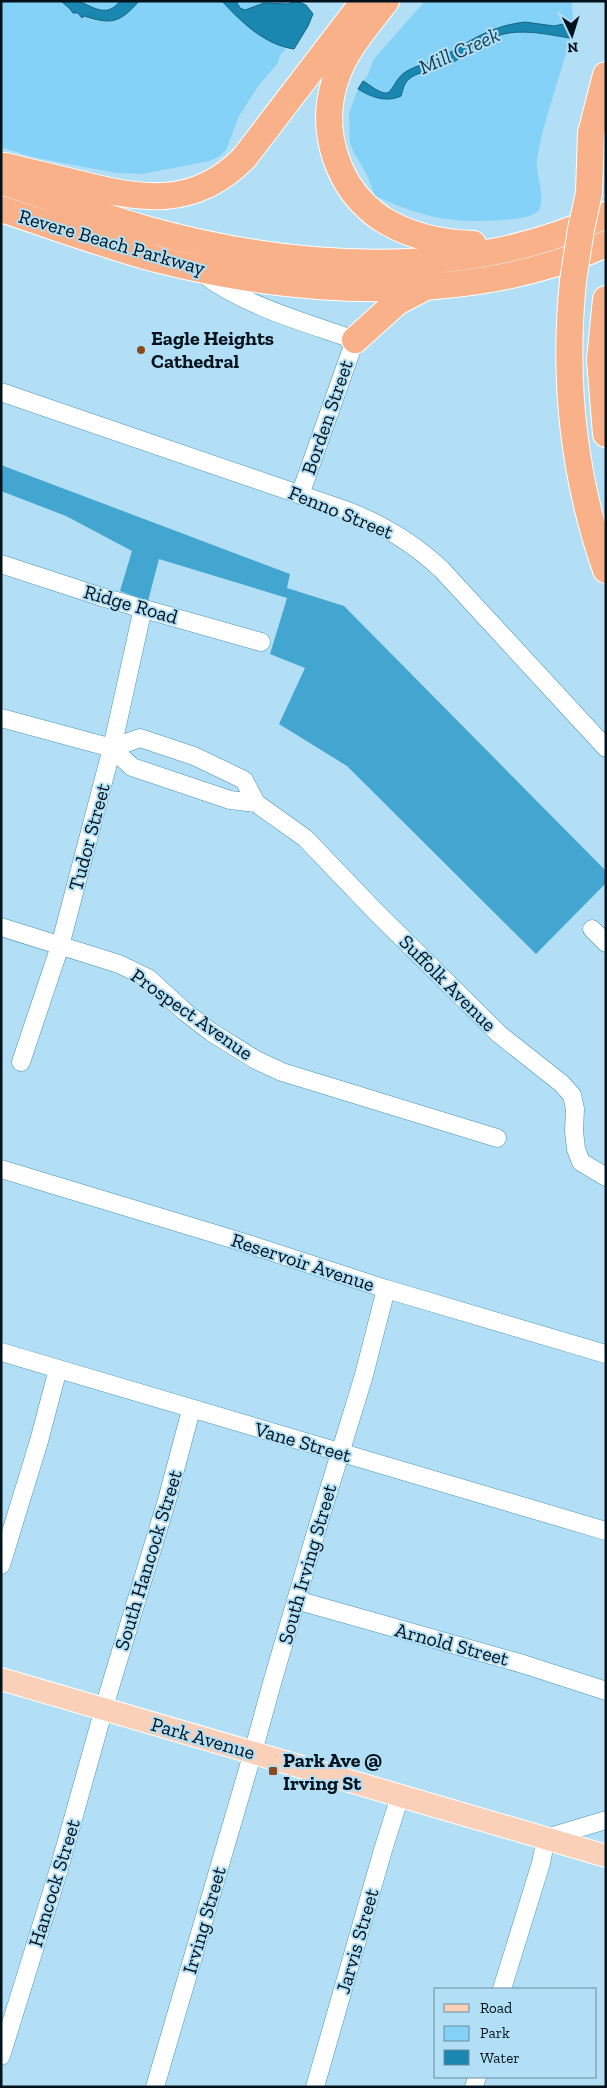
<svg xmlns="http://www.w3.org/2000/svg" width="607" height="2088" font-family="'Zilla Slab',serif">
<rect width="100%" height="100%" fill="#b2dff5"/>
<path fill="#84d2f7" d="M1 1C12 1 52 0 60 1 65 3 70 8 75 12 102 28 119 24 139 1H222C242 20 260 38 286 49L280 55 278 63 259 85 239 116 226 150 220 156 210 161 142 174 116 173 32 157 1 147Z
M80 1H120L111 10C100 11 88 7 80 1Z
M236 1H295L288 4 264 3 245 10 240 8Z
M425 1H572L573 22 554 26 525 22 498 27 486 31 440 58 407 71 400 75 391 91 388 93 383 92 363 81 368 75 373 60Z
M525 32 570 38C560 79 544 117 537 159 535 175 546 192 539 211 527 219 515 219 502 220 450 224 422 217 375 196L367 175 354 153 350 143 349 113 358 89 384 100 403 91 406 83 410 78 420 73 439 68 493 37 509 33Z"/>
<path fill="#43a6d0" d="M1 465 290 574 287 588 344 606 606 871V883L536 954 347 766 279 724 305 668 270 654 287 598 159 559 148 601 120 591 132 551 66 516 1 491Z"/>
<path fill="#1a87b0" stroke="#126484" d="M61 1C67 1 76 0 81 2 96 9 108 17 120 1H139C120 23 111 25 84 16L82 18 78 13H73L70 9Z
M222 1H236L240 8 245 10 264 3 288 4 296 1 306 5 313 14 308 26 294 49C265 45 241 22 222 1Z
M525 22 554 26 573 22 570 38C550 35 529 30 509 33 482 37 463 61 438 69 428 72 417 72 409 79 404 83 403 90 401 96 386 103 371 97 358 89L363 81C369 84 380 94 387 93 392 92 397 77 404 73 415 65 428 64 440 58 472 41 486 27 525 22Z"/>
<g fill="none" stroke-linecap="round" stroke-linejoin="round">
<defs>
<path id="minor" d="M203 274C247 307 304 322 355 340L300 495
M1 392 345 510C382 524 414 543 442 570L606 748
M1 564 102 597 261 642
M1 718 112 748 132 767 230 800 256 803
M112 748 140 738 194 756 244 780 256 803 305 838 375 911 499 1034 561 1083 572 1095 575 1109 574 1131 576 1149 581 1162 606 1177
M1 927 119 964 148 978 184 1011 211 1032 256 1060 282 1072 497 1138
M592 929 606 943
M21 1062 60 946 112 748 143 608
M1 1169 242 1242 386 1289 606 1354
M1 1352C202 1413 404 1472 606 1531
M1 1565 39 1441 58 1369
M296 1600 523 1664 606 1691
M502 1989 541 1863 546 1838 606 1820
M1 2056 59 1869 108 1694 167 1500 191 1410
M155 2087 253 1752 272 1683 319 1522 364 1375 386 1289
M315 2087 383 1850 400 1796
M474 2087 477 2077"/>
<path id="major" d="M1 1679 606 1856"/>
<path id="highway" d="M386 1C367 26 344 51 335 81 319 131 337 189 382 219 409 236 441 243 473 244
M5 166C30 172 55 178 80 184 142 200 195 208 244 158L364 1
M1 181C50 198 99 216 149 230 294 270 466 282 606 215
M589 193 591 133 606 75
M1 209C53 226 104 245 156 259 297 295 470 306 606 244
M573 281C563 380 573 476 606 570
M606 299 600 360 606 434
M355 340 397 302 424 288"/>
</defs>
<use href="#minor" stroke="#4695b9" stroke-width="19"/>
<use href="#major" stroke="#fff" stroke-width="24"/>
<use href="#highway" stroke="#fff" stroke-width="28"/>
<use href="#minor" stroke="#fff" stroke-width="18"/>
<use href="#major" stroke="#fbd0b8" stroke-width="22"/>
<use href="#highway" stroke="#f8b189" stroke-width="26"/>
<defs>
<path id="highway-bridge" d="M573 281 581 229 589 193"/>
</defs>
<use href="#highway-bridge" stroke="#fff" stroke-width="28" stroke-linecap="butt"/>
<use href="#highway-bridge" stroke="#f8b189" stroke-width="26"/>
</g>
<g fill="#8d481d" stroke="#b2dff5" stroke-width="2">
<circle cx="141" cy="350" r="5"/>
<rect x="268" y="1766" width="10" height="10" rx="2.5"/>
</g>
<g text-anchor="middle" stroke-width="4" stroke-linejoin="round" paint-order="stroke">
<g font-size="20" fill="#00131d" stroke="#b2dff5">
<text transform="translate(112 242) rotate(16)" y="7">Revere Beach Parkway</text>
<text transform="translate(327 417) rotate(-71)" y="7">Borden Street</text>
<text transform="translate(341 512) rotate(22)" y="7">Fenno Street</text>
<text transform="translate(131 604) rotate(16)" y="7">Ridge Road</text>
<text transform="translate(89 837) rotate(-75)" y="7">Tudor Street</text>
<text transform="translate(448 983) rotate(45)" y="7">Suffolk Avenue</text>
<text transform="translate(192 1014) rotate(35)" y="7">Prospect Avenue</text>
<text transform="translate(303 1262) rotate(18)" y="7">Reservoir Avenue</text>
<text transform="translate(303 1442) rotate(16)" y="7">Vane Street</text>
<text transform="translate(148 1560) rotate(-73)" y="7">South Hancock Street</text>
<text transform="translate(307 1564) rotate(-74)" y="7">South Irving Street</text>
<text transform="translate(452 1644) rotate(15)" y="7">Arnold Street</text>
<text transform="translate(203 1738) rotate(16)" y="7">Park Avenue</text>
<text transform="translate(54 1883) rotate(-73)" y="7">Hancock Street</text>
<text transform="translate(204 1920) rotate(-74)" y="7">Irving Street</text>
<text transform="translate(357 1941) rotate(-74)" y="7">Jarvis Street</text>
</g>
<g font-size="20" font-weight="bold" fill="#00131d" stroke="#b2dff5" text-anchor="start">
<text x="151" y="345">Eagle Heights<tspan x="151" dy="23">Cathedral</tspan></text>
<text x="283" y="1767">Park Ave @<tspan x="283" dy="23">Irving St</tspan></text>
</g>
<g font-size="21" font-style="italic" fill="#164052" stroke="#b2dff5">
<text transform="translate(459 51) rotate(-24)" y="7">Mill Creek</text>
</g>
</g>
<rect width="607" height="2088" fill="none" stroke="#00131d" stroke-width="5"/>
<rect x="434" y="1988" width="162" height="90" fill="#b2dff5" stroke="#6b8d9f"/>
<rect x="444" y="2004" width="25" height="8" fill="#fbd0b8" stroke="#6b8d9f"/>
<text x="480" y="2013" font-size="15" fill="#00131d">Road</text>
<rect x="444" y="2026" width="25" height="15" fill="#84d2f7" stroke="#6b8d9f"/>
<text x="480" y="2038" font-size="15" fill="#00131d">Park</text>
<rect x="444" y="2050" width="25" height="15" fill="#1a87b0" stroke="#6b8d9f"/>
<text x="480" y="2063" font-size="15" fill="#00131d">Water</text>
<g transform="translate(572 35) rotate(176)" stroke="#b2dff5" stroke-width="4" paint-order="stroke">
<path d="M0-4L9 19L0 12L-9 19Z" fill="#00131d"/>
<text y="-8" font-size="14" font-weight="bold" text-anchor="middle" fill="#00131d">N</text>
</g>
</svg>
